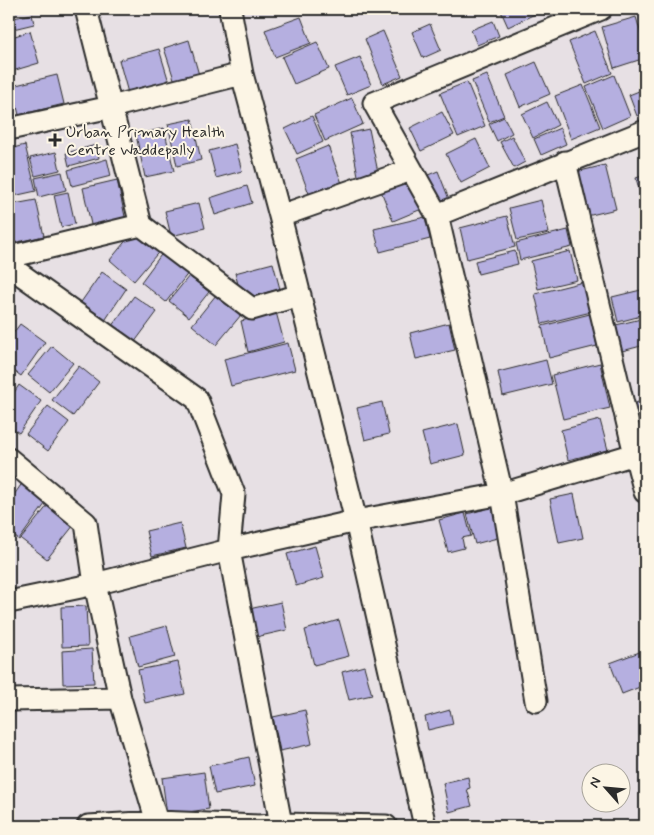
<svg xmlns="http://www.w3.org/2000/svg" width="654" height="835" font-family="Mynerve,sans-serif">
<rect width="100%" height="100%" fill="#e7e0e4"/>
<filter id="ink" filterUnits="userSpaceOnUse"><feTurbulence type="fractalNoise" baseFrequency=".02" numOctaves="2"/><feDisplacementMap in="SourceGraphic" scale="10" xChannelSelector="R" yChannelSelector="G"/><feConvolveMatrix kernelMatrix="1 2 1 2 8 2 1 2 1" color-interpolation-filters="sRGB"/></filter>
<g filter="url(#ink)">
<path fill="#b5afe0" stroke="#2b2b2b" d="M500 9H535L537 13 508 27Z
M32 14 34 24 9 30V19Z
M301 17 311 43 275 57 265 30Z
M636 17 645 47V58L614 68 602 27Z
M493 21 499 36 477 45 471 30Z
M430 24 441 50 423 58 412 32Z
M30 31 39 63 9 72V38Z
M383 31 402 76 383 84 365 39Z
M595 31 612 73 586 84 569 42Z
M189 40 199 75 175 82 164 48Z
M317 42 329 69 294 84 282 57Z
M159 49 169 82 128 93 119 60Z
M360 57 371 85 347 95 335 67Z
M536 62 550 94 520 107 507 75Z
M57 75 64 104 19 115 12 86Z
M487 75 504 116 489 122 472 81Z
M614 75 630 116 603 128 586 87Z
M467 82 485 126 458 137 440 93Z
M583 85 600 127 571 139 555 96Z
M639 91 645 108V113L637 116 629 95Z
M352 98 363 124 325 141 314 115Z
M547 102 558 125 533 138 522 114Z
M442 112 454 135 421 151 410 128Z
M312 116 323 142 297 154 285 129Z
M504 117 512 133 497 141 489 124Z
M192 119 201 160 177 166 168 124Z
M164 128 174 171 145 177 136 135Z
M560 128 566 144 541 155 534 139Z
M369 129 379 177 359 181 350 133Z
M512 136 525 162 514 168 500 142Z
M476 139 490 168 461 183 446 154Z
M235 144 242 171 216 178 209 151Z
M25 145 36 191 9 197V149Z
M96 145 99 158 69 166 66 153Z
M328 146 343 186 311 199 296 159Z
M56 152 60 170 35 176 30 158Z
M107 159 111 176 72 186 68 170Z
M605 165 616 209 587 216 576 172Z
M438 171 449 199 434 206 423 177Z
M62 172 66 190 39 197 35 178Z
M645 175V207L644 208 636 178Z
M412 178 424 208 393 221 381 191Z
M117 180 126 221 92 229 83 188Z
M247 186 252 203 215 215 210 198Z
M68 192 75 224 61 227 54 195Z
M36 200 44 236 13 243 9 224V205Z
M541 200 549 233 517 240 509 208Z
M199 203 205 228 171 236 165 211Z
M507 216 515 247 467 259 460 228Z
M425 217 430 239 380 252 374 229Z
M137 227 162 248 134 281 110 260Z
M568 230 572 247 520 260 516 243Z
M166 248 192 268 166 302 141 282Z
M515 251 518 264 478 274 475 261Z
M570 251 577 280 538 289 531 261Z
M273 263 280 289 242 299 235 273Z
M102 272 126 289 102 325 77 308Z
M189 276 209 292 189 317 169 301Z
M583 282 591 312 542 324 535 294Z
M645 289V315L618 322 612 297Z
M216 295 241 315 216 345 192 325Z
M134 296 157 312 134 343 111 327Z
M276 312 284 342 248 352 241 321Z
M590 314 597 346 549 358 542 326Z
M645 318V345L622 351 616 325Z
M449 323 455 350 416 359 410 333Z
M20 324 45 342 21 376 9 367V339Z
M288 343 295 370 231 386 224 359Z
M52 346 73 363 49 392 28 375Z
M546 360 552 384 503 396 498 372Z
M600 363 610 408 563 419 552 375Z
M79 366 99 382 73 416 52 400Z
M19 385 41 401 19 433 9 426V400Z
M645 400V444H642L632 404Z
M382 402 389 434 365 440 357 408Z
M48 406 69 422 48 451 26 434Z
M600 420 608 450 568 460 561 430Z
M458 424 465 455 430 464 422 433Z
M23 482 48 500 19 540 9 532V502Z
M574 494 583 538 559 543 550 499Z
M48 505 74 525 47 559 21 539Z
M493 507 501 537 475 544 467 514Z
M465 513 471 536 462 538 464 548 448 552 439 520Z
M180 523 186 548 152 556 146 531Z
M315 546 324 578 296 586 287 554Z
M281 602 287 630 256 637 249 609Z
M86 606 88 646 62 647 61 607Z
M339 620 349 656 314 665 305 630Z
M167 626 175 657 138 667 130 636Z
M92 649 94 683 63 684 62 651Z
M645 650V685L622 694 610 663Z
M178 662 185 694 145 703 138 670Z
M364 666 372 695 349 700 342 672Z
M305 710 312 744 280 751 273 717Z
M450 710 453 724 428 730 425 717Z
M249 757 255 786 215 794 209 766Z
M204 772 209 809 167 815 162 778Z
M468 777 470 788 467 789 472 806 449 812 443 783Z"/>
<g fill="none" stroke-linecap="round" stroke-linejoin="round">
<defs>
<path id="minor" d="M86 9 141 225
M230 9 242 74 280 216 356 521 425 826
M9 129 111 107 242 74
M565 162 635 454 645 492
M437 215 645 131
M280 216 411 170
M9 257 141 225 252 309 300 295
M9 266 197 399 234 494 229 550 281 824
M9 459 86 523 95 584 120 698 157 822
M9 602 95 584 229 550 356 521 502 494 645 451
M9 700 120 698
M536 701 502 494 437 215 374 103 601 9
M88 826 157 822 259 826 281 824 386 826"/>
</defs>
<use href="#minor" stroke="#2b2b2b" stroke-width="25"/>
<use href="#minor" stroke="#fcf5e5" stroke-width="21"/>
</g>
</g>
<path fill="#2b2b2b" stroke="#fcf5e5" stroke-width="2" d="M52.5 132.5h5v5h5v5h-5v5h-5v-5h-5v-5h5z"/>
<g text-anchor="middle" stroke-width="4" stroke-linejoin="round" paint-order="stroke">
<g font-size="16" fill="#2b2b2b" stroke="#fcf5e5" text-anchor="start">
<text x="66" y="137">Urban Primary Health<tspan x="66" dy="18">Centre Waddepally</tspan></text>
</g>
</g>
<rect width="654" height="835" fill="none" stroke="#fcf5e5" stroke-width="30"/>
<rect x="15" y="15" width="624" height="805" fill="none" stroke="#2b2b2b" stroke-width="2" filter="url(#ink)"/>
<g transform="translate(606 788) rotate(297)"><circle r="24" fill="#fcf5e5" stroke="#a8a49b"/>
<path d="M0-4L9 19L0 12L-9 19Z" fill="#2b2b2b"/>
<text y="-8" font-size="14" font-weight="bold" text-anchor="middle" fill="#2b2b2b">N</text>
</g>
</svg>
